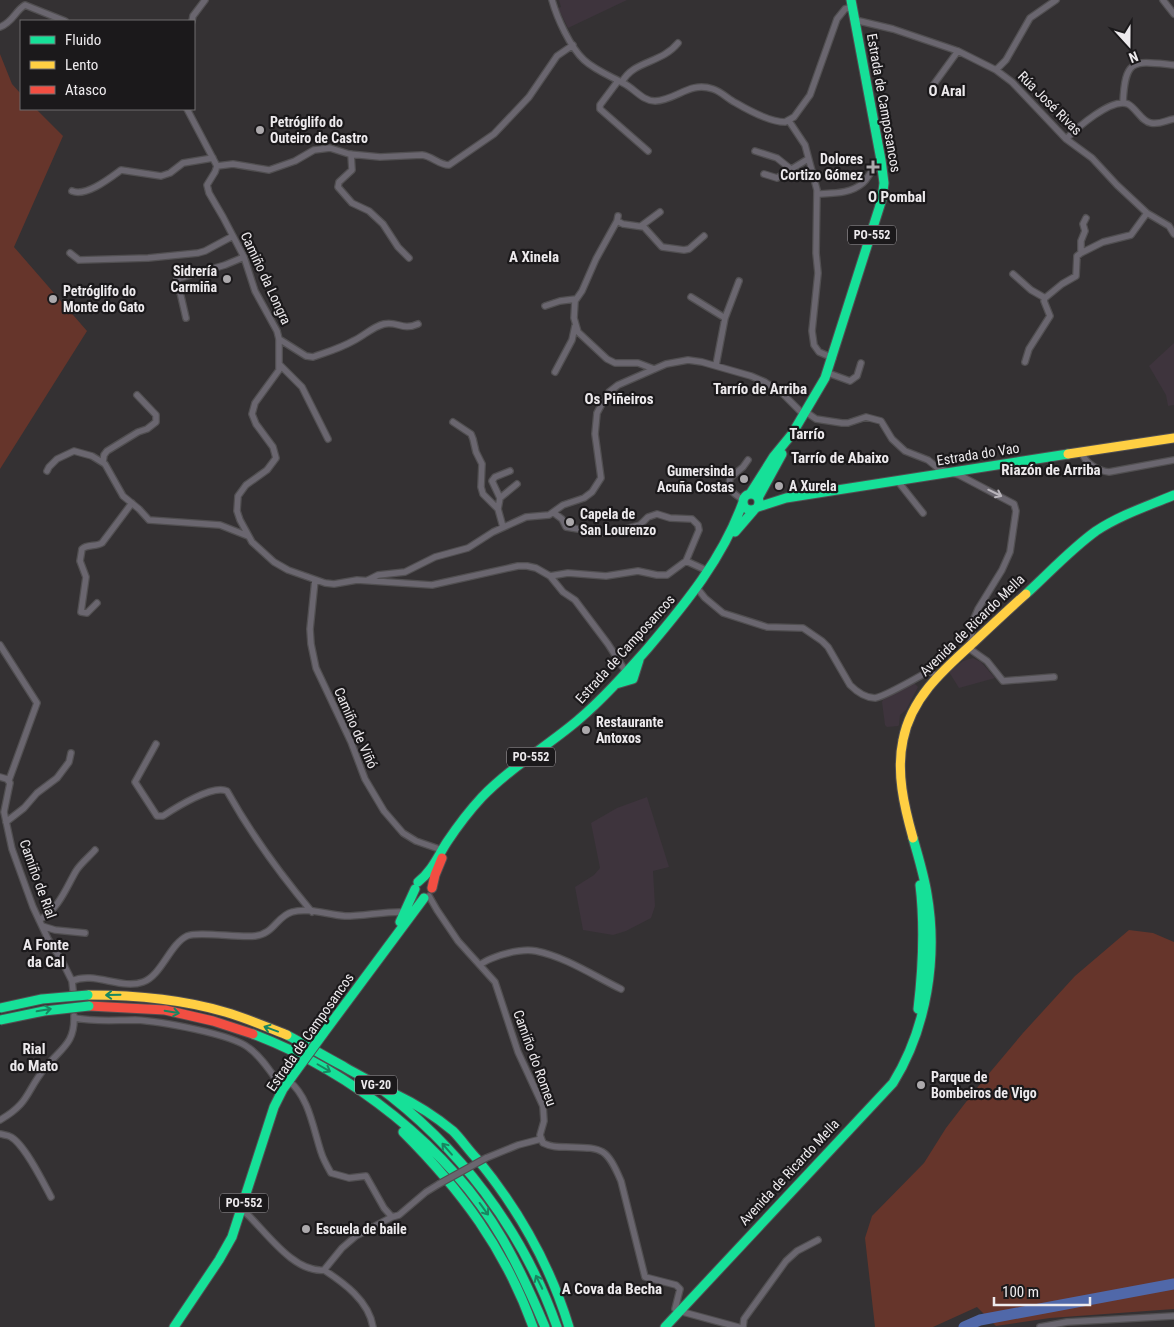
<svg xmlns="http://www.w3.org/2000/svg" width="1174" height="1327" font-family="'Roboto Condensed',sans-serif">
<rect width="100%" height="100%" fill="#343133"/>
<path fill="#3e343d" d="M559 0H627L568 28 558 8 561 7Z
M1174 343V405L1168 406 1166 395 1149 366Z
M973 658 981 662 995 678 959 688 949 672 963 661Z
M914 683 918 687 906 710 900 715 899 725 898 726 887 727 885 725 882 702 883 700Z
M647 797 669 867 653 871 655 906 651 918 626 931 613 935 583 930 575 887 594 875 600 868 591 823 617 808Z"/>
<path fill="#66352b" d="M0 54 12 84 21 94V109H36L63 136 14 247 87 331 0 469Z
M1129 930 1153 933 1174 942V1309L1050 1318 996 1326 977 1307 933 1327H875L865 1238 872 1216 924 1163 946 1128 976 1089 1023 1033 1075 976Z"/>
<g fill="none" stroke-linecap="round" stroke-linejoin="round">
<path stroke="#5068a9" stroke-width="11" d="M964 1327 980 1320 1174 1284"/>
<defs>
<path id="street" d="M552 0C557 18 570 47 584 60 595 70 610 76 623 83 634 88 642 101 655 101 677 100 689 81 713 89 722 92 728 99 736 103 748 110 771 122 785 122L794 117 810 95 837 19 845 9 853 7
M1163 0 1174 14
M855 20 893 29 958 51 996 70 1012 82 1066 139 1092 158 1117 185 1147 213 1169 226 1174 234
M192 21 193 16 205 0
M0 27C13 22 15 11 25 5L65 21
M996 70 1006 60 1030 18 1056 0
M618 81 600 105V109L648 151
M622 82C634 60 661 64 678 43
M934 84 958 51
M1123 103C1125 57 1134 61 1174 65
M187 109 217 166 215 172 207 185 209 193 223 217 244 257 255 291 277 331 279 339V370L255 403 252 414 256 424 273 447 276 458 267 470 246 485 238 496 237 511 240 520 252 542 274 562 288 570 325 583 334 584 357 580 432 585 518 566H527L536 568 550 576 563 592 575 600 608 644 626 672
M789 121 805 145 817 190 816 253 818 273 812 331 814 345 819 352 833 358
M1066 139C1077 128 1112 97 1128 104 1136 108 1142 122 1151 123 1160 125 1166 120 1174 119
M755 151 777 158 792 170
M351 154 352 170 339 182 338 187 352 203 369 211 383 224 398 247 409 258
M217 166 233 164 269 170 295 161 314 150 330 148 349 154 380 157 422 155C432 156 439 165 449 165L494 134 529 97 557 56 573 45
M764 174 777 178 808 159
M72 191C86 197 110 178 121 170L161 176 170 173 183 163 213 158
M817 194C834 193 850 194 863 183 869 178 869 171 876 169
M618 216 617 221 596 259 582 291 575 301 574 318 578 332 607 359 615 363H638L654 369
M617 221 623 224 644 227 662 247 684 250 689 249 704 236
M641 226 660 212
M70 253 79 260 148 258 198 253 205 251 233 236
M1081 253V241L1085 231 1083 224 1086 218
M1013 274 1031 290 1045 298
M691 297 725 318
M545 306 560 301 576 299
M186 318 177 279 225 265 244 257
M279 339 306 356 313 357C327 352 341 348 353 341 364 336 372 327 384 324 398 321 402 331 418 324
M1025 362 1029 349 1050 316 1044 301 1045 298 1062 284 1076 276 1077 256 1081 253 1103 242 1131 235 1147 213
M280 365 302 387 328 439
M716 365 725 318 739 281
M555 372 572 340 575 326
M828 373 850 381 857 376 861 363
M806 412 816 419 842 423H848L866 417 881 421 892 439 905 451 928 460 939 469 959 475 1014 504 1016 511 1010 552 1002 570 978 609 972 623 971 644
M453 422 471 434 473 439 476 452 482 464 481 487 483 494 498 509 503 527
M1082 452C1084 463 1099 471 1109 472L1174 460
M103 462 104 455 107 451 138 432 147 429 156 422V415L137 395
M47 471 49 467 57 459 74 451 92 456 105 464 123 496 139 509 149 520 220 525 248 536
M900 480V484L923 513
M500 498 517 484
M744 500C733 494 728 490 730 478L743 467 748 460
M498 509 500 498 492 481 495 477 510 471
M686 561 708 571
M550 576 568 573 606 576 638 571 657 575H667L686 561 699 530 698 525 692 519 670 518 657 514 648 517 640 525 613 532 603 533 566 527 562 519 554 513
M315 580 310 629 311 644 316 668 351 742 365 779 384 811 403 833 416 841 442 850
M368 580 378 575 405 572 435 557 468 548 493 532 526 517 549 515 563 505 584 498 592 492 601 478 595 434 597 413 604 400 609 392 618 385 666 364 688 360 702 362 751 376 765 382 783 394 804 415
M697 588 705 598 723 613 767 627 803 628 822 641 828 647 850 685C856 691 866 698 875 698 886 696 918 677 929 671L937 676
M97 603 87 613 81 612 86 577 80 561 82 549C87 544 96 547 102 543L132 503
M0 645 37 703 9 780
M967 647 987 661 1003 681 1054 677
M156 744 135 782 157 816H163C175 808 213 784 227 791 251 834 280 874 312 912
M0 777 7 779 10 783 4 812 12 849 33 907 48 939 62 961 72 981 73 990
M6 822 24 808 37 793 57 778 69 762 71 753
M429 896 437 910 458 941 495 982 518 1052 543 1106 544 1121 540 1135 543 1143C551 1147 558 1147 566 1147 602 1148 606 1146 621 1181L645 1277 676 1285 680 1289 675 1309 679 1311 738 1327
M39 920C59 909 66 888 76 871 81 863 89 857 95 850
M42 926 55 930 85 933
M480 965C487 959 493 958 501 955 511 952 525 949 536 951 566 957 594 976 621 989
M72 981C94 971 121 990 143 982 161 976 170 944 187 936 198 931 239 938 255 936 274 934 277 916 292 912 308 907 328 915 345 916 365 916 385 911 405 912
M75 1018C95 1022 115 1020 135 1020 159 1021 232 1034 249 1048 263 1058 273 1076 283 1089
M289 1081C309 1097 313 1128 321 1152 323 1159 327 1166 331 1173L349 1178 366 1176 384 1208 392 1217
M0 1120C30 1103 26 1091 45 1068 61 1048 75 1044 74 1016
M0 1134C4 1135 8 1135 11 1137 25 1145 43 1182 51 1197
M486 1158 518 1145 541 1139
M242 1210 247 1214C267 1233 294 1273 324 1270L342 1248 356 1236 392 1217 399 1215 426 1192 439 1184
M324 1270C344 1283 369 1301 373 1327
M743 1327 744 1319 786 1261 797 1251 818 1240
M1040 1327 1067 1322 1174 1316"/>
<path id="fast" d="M743 502a8 8 0 1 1 16 0a8 8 0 1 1-16 0Z
M750 494 774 456 792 434 825 378 882 199 884 183 881 160 851 0
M758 498 782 454
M758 507 786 498 1068 454
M735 532 754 510
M1026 594C1049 573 1071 549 1096 531 1120 515 1148 506 1174 495
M616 684 633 679 639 660
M418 882C432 871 438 856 447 842 457 827 469 811 482 797 510 768 546 747 577 721 603 699 626 673 648 648 686 603 723 558 743 502
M400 922 415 889
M918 1009C923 967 925 927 920 885
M253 1034C350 1071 449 1147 502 1238 519 1267 532 1296 545 1327
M323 1034 424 898
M287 1035C306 1045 324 1056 343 1066 354 1073 366 1078 376 1085 459 1146 523 1230 557 1327
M395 1094C416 1104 435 1116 453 1131 462 1140 469 1151 478 1160 519 1210 550 1265 569 1327
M403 1132C461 1190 505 1249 533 1327
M174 1327 219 1260 232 1237 274 1107 283 1089 296 1071
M665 1327 893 1083C927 1028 938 957 927 894 924 875 918 856 913 838"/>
<path id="slow" d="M1068 454 1174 438
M913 838C904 806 896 772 903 740 911 698 943 670 973 643 991 626 1008 610 1026 594
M88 995C134 995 181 999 225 1012 246 1018 267 1027 287 1035"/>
<path id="jam" d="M432 888 435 875 442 858
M89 1006 165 1010 213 1021 253 1034"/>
</defs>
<use href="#street" stroke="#514f51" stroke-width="8"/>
<use href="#fast" stroke="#514f51" stroke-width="11"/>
<use href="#slow" stroke="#514f51" stroke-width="11"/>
<use href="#jam" stroke="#514f51" stroke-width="11"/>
<use href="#street" stroke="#6a666f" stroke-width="5.5"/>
<use href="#fast" stroke="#16e098" stroke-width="9"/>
<use href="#slow" stroke="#ffcf43" stroke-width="9"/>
<use href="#jam" stroke="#f24e42" stroke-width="9"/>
<defs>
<path id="street-bridge" d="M439 1184 486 1158"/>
<path id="fast-bridge" d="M0 1008 42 999 88 995
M0 1020 44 1011 89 1006
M296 1071 323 1034"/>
</defs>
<use href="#street-bridge" stroke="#514f51" stroke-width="8" stroke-linecap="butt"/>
<use href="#fast-bridge" stroke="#514f51" stroke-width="11" stroke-linecap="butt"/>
<use href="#street-bridge" stroke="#6a666f" stroke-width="5.5"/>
<use href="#fast-bridge" stroke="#16e098" stroke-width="9"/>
</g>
<defs><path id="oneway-shaft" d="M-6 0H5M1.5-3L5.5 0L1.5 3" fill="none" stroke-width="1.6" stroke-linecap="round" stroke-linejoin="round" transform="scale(1.25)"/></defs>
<use stroke="#b9b5bb" href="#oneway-shaft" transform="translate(995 493) rotate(26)"/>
<g stroke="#188660">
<use href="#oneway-shaft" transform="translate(113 995) rotate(179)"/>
<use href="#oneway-shaft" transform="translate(44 1010) rotate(-10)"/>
<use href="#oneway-shaft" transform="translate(172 1012) rotate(10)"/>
<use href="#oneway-shaft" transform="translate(271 1029) rotate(-160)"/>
<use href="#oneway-shaft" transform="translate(324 1068) rotate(30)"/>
<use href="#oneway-shaft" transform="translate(447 1149) rotate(-131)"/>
<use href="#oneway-shaft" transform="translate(484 1209) rotate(54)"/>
<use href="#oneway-shaft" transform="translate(539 1282) rotate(-116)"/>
</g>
<g fill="#aca9ac" stroke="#1b191b" stroke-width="2">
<circle cx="260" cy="130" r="5"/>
<path d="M870.5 159.5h5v5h5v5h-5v5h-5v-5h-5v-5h5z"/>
<circle cx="227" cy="279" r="5"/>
<circle cx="53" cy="299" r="5"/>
<circle cx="744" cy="479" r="5"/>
<circle cx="779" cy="486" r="5"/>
<circle cx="570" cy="522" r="5"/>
<circle cx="586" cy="730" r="5"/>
<circle cx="921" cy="1085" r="5"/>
<circle cx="306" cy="1229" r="5"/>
</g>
<g text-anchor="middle" stroke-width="4.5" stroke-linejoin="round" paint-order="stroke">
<g fill="#1b191b" stroke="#aeabae" stroke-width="1">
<rect x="848" y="225.5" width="48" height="19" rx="4"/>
<rect x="507" y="747.5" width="48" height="19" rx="4"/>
<rect x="355" y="1075.5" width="42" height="19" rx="4"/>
<rect x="220" y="1193.5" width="48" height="19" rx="4"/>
</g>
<g font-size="12" font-weight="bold" fill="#edeaed">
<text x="872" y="239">PO-552</text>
<text x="531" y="761">PO-552</text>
<text x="376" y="1089">VG-20</text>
<text x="244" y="1207">PO-552</text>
</g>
<g font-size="14" fill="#edeaed" stroke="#1b191b">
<text transform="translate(884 103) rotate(80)" y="5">Estrada de Camposancos</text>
<text transform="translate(1050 103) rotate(45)" y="5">Rúa José Rivas</text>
<text transform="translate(266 278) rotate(65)" y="5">Camiño da Longra</text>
<text transform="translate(978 454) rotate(-9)" y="5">Estrada do Vao</text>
<text transform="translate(972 625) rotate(-44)" y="5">Avenida de Ricardo Mella</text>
<text transform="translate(625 649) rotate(-48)" y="5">Estrada de Camposancos</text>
<text transform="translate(356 728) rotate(66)" y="5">Camiño de Viñó</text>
<text transform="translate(38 879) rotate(70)" y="5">Camiño de Rial</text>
<text transform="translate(310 1032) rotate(-55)" y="5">Estrada de Camposancos</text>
<text transform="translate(535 1058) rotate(70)" y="5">Camiño do Romeu</text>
<text transform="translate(789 1172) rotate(-47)" y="5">Avenida de Ricardo Mella</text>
</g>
<g font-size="14" font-weight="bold" fill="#edeaed" stroke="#1b191b" text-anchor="start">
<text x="270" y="127">Petróglifo do<tspan x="270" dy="16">Outeiro de Castro</tspan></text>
<text x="863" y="164" text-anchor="end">Dolores<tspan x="863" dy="16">Cortizo Gómez</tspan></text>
<text x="217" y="276" text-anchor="end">Sidrería<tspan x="217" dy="16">Carmiña</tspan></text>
<text x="63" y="296">Petróglifo do<tspan x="63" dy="16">Monte do Gato</tspan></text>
<text x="734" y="476" text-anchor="end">Gumersinda<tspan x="734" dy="16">Acuña Costas</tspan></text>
<text x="789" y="491">A Xurela</text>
<text x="580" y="519">Capela de<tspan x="580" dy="16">San Lourenzo</tspan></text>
<text x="596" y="727">Restaurante<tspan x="596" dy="16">Antoxos</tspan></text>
<text x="931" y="1082">Parque de<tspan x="931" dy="16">Bombeiros de Vigo</tspan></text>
<text x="316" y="1234">Escuela de baile</text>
</g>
<g font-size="15" font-weight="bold" fill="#edeaed" stroke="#1b191b">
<text x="947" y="96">O Aral</text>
<text x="897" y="202">O Pombal</text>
<text x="534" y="262">A Xinela</text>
<text x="760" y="394">Tarrío de Arriba</text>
<text x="619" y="404">Os Piñeiros</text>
<text x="807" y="439">Tarrío</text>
<text x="840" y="463">Tarrío de Abaixo</text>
<text x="1051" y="475">Riazón de Arriba</text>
<text x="46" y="950">A Fonte<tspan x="46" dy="17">da Cal</tspan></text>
<text x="34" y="1054">Rial<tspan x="34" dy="17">do Mato</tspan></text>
<text x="612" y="1294">A Cova da Becha</text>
</g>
</g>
<rect x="20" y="20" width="175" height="90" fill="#1b191b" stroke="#6f6d6f"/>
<rect x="30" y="36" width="25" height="8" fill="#16e098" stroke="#6f6d6f"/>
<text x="65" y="45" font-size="15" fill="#edeaed">Fluido</text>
<rect x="30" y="61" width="25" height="8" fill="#ffcf43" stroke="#6f6d6f"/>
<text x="65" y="70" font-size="15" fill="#edeaed">Lento</text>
<rect x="30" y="86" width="25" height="8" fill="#f24e42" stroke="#6f6d6f"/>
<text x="65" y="95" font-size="15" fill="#edeaed">Atasco</text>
<g transform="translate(1129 45) rotate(159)" stroke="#1b191b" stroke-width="4" paint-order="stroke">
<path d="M0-4L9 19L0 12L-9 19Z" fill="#edeaed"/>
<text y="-8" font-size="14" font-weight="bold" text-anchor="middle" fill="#edeaed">N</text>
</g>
<path d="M994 1297v8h96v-8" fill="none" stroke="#edeaed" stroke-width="2.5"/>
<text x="1002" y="1297" font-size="15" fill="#edeaed" stroke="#1b191b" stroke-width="4" paint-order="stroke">100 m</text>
</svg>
